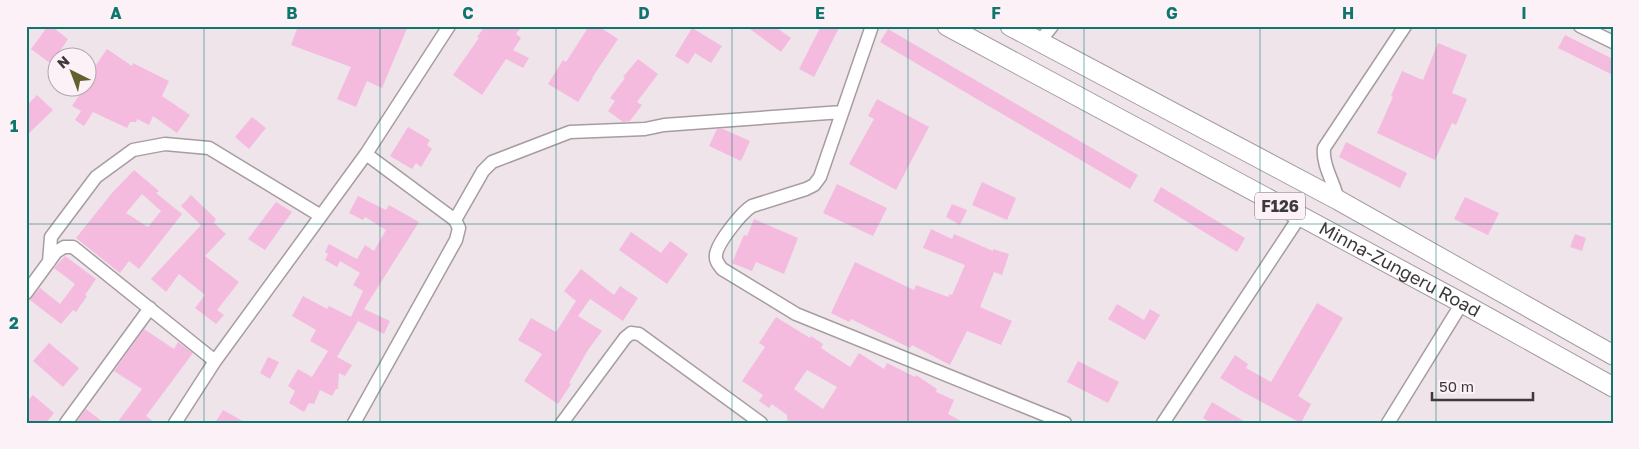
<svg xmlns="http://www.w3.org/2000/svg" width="1639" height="449" font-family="'Golos Text',sans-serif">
<rect width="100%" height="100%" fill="#eee4ea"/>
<path fill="#f5bbdf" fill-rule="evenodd" d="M48 26H51L68 39 58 54V69L31 49Z
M298 26H408L382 88 367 81 356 107 337 99 351 67 291 45Z
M485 26H522L516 34 521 38 513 50 529 58 523 68 506 59 482 95 453 75 479 38 477 37Z
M589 26H598L618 39 592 78H593L578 102 548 84 563 60 566 62Z
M746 26H774L791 38 781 52Z
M821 26H840L814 77 799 69Z
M692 28 722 46 711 63 695 53 688 64 675 56Z
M888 29 1138 175 1130 189 880 42Z
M1565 35 1613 59V75L1558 48Z
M1438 43 1467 55 1452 93 1467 99 1456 125 1452 123 1435 160 1377 133 1393 97 1391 96 1402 71 1423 80Z
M107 49 132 66 133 63 169 81 162 96 190 115 177 133 153 116 149 125 137 119 136 122H130L127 128 93 112 84 126 75 120 81 111 72 106 84 88H88V82L96 70 94 68Z
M638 59 658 74 637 102 642 105 630 121 623 122 608 111 615 101 610 98 625 78 623 77Z
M37 95 53 110 26 136V106Z
M877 99 929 127 896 190 849 164 874 119 868 116Z
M252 117 266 128 249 149 235 137Z
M408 127 430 140 427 145 432 149 421 167 416 163 412 169 390 156Z
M717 129H723L750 141 741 161 709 146Z
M1346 142 1407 173 1400 188 1339 157Z
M134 170 159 191 156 193 182 214 139 269 129 261 120 273 76 238 112 193ZM142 194 161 211 148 227 126 213Z
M982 182 1016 198 1007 220 972 205Z
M837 184 887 208 873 236 823 213Z
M1161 187 1245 238 1237 252 1153 201Z
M191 195 216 219 214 223 226 234 205 256 239 282 217 310 224 315 216 324 195 308 205 295 179 274 166 292 151 279 201 225 181 206Z
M358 196 386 210 389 205 419 222 364 309 390 321 384 334 358 321 337 357 352 365 345 376 339 373 338 389H336L332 396 320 390 314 404 309 403 304 412 289 403 295 391 288 386 298 369 312 377 328 351 310 341 316 330 292 316 303 296 327 309 329 306 351 317 363 291 353 285 360 273 340 261 337 267 325 260 328 254 325 252 329 244 357 259 365 245 374 251 386 230 365 217 363 220 349 213Z
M1465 197 1499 213 1488 235 1454 219Z
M276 202 292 212 265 250 248 239Z
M952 204 967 210 960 225 946 217Z
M754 219 798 238 784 274 756 262 752 271 732 263 744 235 747 236Z
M931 229 952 239 954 234 993 251V249L1009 254 1002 275 994 272 980 307 1012 321 1001 345 967 331 950 365 912 345 910 348 851 319 849 322 831 313 855 262 914 290 916 285 948 297 950 294 952 295 965 265 923 248Z
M631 232 661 253 670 241 688 254 667 284 619 250Z
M1575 234 1586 238 1582 251 1570 247Z
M65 256 96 279 85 295 87 296 76 312 73 310 61 324 30 300 40 288 60 304 75 284 54 268Z
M581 269 614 295 620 286 638 298 623 321 590 299 578 316 602 331 588 350 569 383 571 384 558 404 524 381 542 354 518 340 531 318 556 332 576 301 564 291Z
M1317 303 1343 318 1298 396 1311 404 1301 423 1243 392 1220 378 1235 355 1248 364 1246 368 1271 382Z
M1117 304 1144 320 1150 309 1160 315 1145 340 1108 319Z
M776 317 810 338 811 336 823 344 821 348 850 367 859 353 884 369 887 363 915 377 916 375 937 389 936 392 954 400 948 414 965 423H791L787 420V415L772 404 769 408 759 401 763 395 742 381 765 347 759 343ZM807 370 837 387 823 409 794 389Z
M144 329 174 349 178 342 193 353 146 416 155 423H117L142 389 114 371Z
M49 343 79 368 63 387 33 361Z
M268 357 279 362 270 379 260 373Z
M1078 361 1119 382 1108 403 1067 382Z
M33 395 54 413 46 423H26V402Z
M1212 402 1247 423H1211L1203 418Z
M86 409 104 423H76Z
M223 410 246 423H215Z"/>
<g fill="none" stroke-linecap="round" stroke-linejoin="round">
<defs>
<path id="minor" d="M872 26 820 177 814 185 806 189 752 206C742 212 717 243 716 255 715 261 719 265 722 269L796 314 1065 423
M1580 26 1613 42
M1040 41 1052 26
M1338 200C1334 182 1322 165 1324 148L1405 26
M455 220 483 171 492 162 570 132 645 129 664 125 842 112
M49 262 51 237 96 177 133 150 165 144 209 148 321 216
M26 293 56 252 64 247H73L215 361
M66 423 150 308
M175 423 215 361 366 154 449 26
M354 423 456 240 459 228 455 220 366 154
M562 423 625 338 631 333 639 334 761 423
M1163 423 1300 216
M1388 423 1462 303"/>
<g id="primary">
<path id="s1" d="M947 26 1462 303 1613 387"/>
<path d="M1010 26 1338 200 1613 355"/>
</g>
</defs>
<use href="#minor" stroke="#a69ca2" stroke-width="15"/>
<use href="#primary" stroke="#a69ca2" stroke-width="21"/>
<use href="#minor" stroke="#fff" stroke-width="12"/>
<use href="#primary" stroke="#fff" stroke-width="19"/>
</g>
<path fill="none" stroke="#0f766e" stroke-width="1" stroke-opacity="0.55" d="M204 26V423M380 26V423M556 26V423M732 26V423M908 26V423M1084 26V423M1260 26V423M1436 26V423M26 224H1613"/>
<g text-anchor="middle" stroke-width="4" stroke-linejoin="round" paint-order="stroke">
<rect fill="#fcf1f7" stroke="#777174" stroke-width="1" x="1255" y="192.5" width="50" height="27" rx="4"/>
<g font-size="16" font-weight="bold" fill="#3e3a3c">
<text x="1280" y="212">F126</text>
</g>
<g font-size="18" fill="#3e3a3c" stroke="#fcf1f7">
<text dy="6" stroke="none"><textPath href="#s1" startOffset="514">Minna-Zungeru Road</textPath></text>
</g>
</g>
<rect width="1639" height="449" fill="none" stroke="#fcf1f7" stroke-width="55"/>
<g transform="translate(72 72) rotate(318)"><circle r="24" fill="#fcf1f7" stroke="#b0a8ac"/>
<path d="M0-4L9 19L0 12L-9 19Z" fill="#63602d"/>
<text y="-8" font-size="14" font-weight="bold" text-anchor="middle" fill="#3e3a3c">N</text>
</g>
<path d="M1432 392v8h101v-8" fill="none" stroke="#3e3a3c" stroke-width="2.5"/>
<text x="1439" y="392" font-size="15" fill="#3e3a3c" stroke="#fcf1f7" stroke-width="4" paint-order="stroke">50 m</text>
<rect x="28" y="28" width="1584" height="394" fill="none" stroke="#0f766e" stroke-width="2"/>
<g font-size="16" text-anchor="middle" font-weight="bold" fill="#0f766e">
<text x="116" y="19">A</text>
<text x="292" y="19">B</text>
<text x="468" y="19">C</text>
<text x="644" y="19">D</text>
<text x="820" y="19">E</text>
<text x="996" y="19">F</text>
<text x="1172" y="19">G</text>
<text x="1348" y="19">H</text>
<text x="1524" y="19">I</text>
<text x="14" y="132">1</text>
<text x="14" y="329">2</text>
</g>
</svg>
